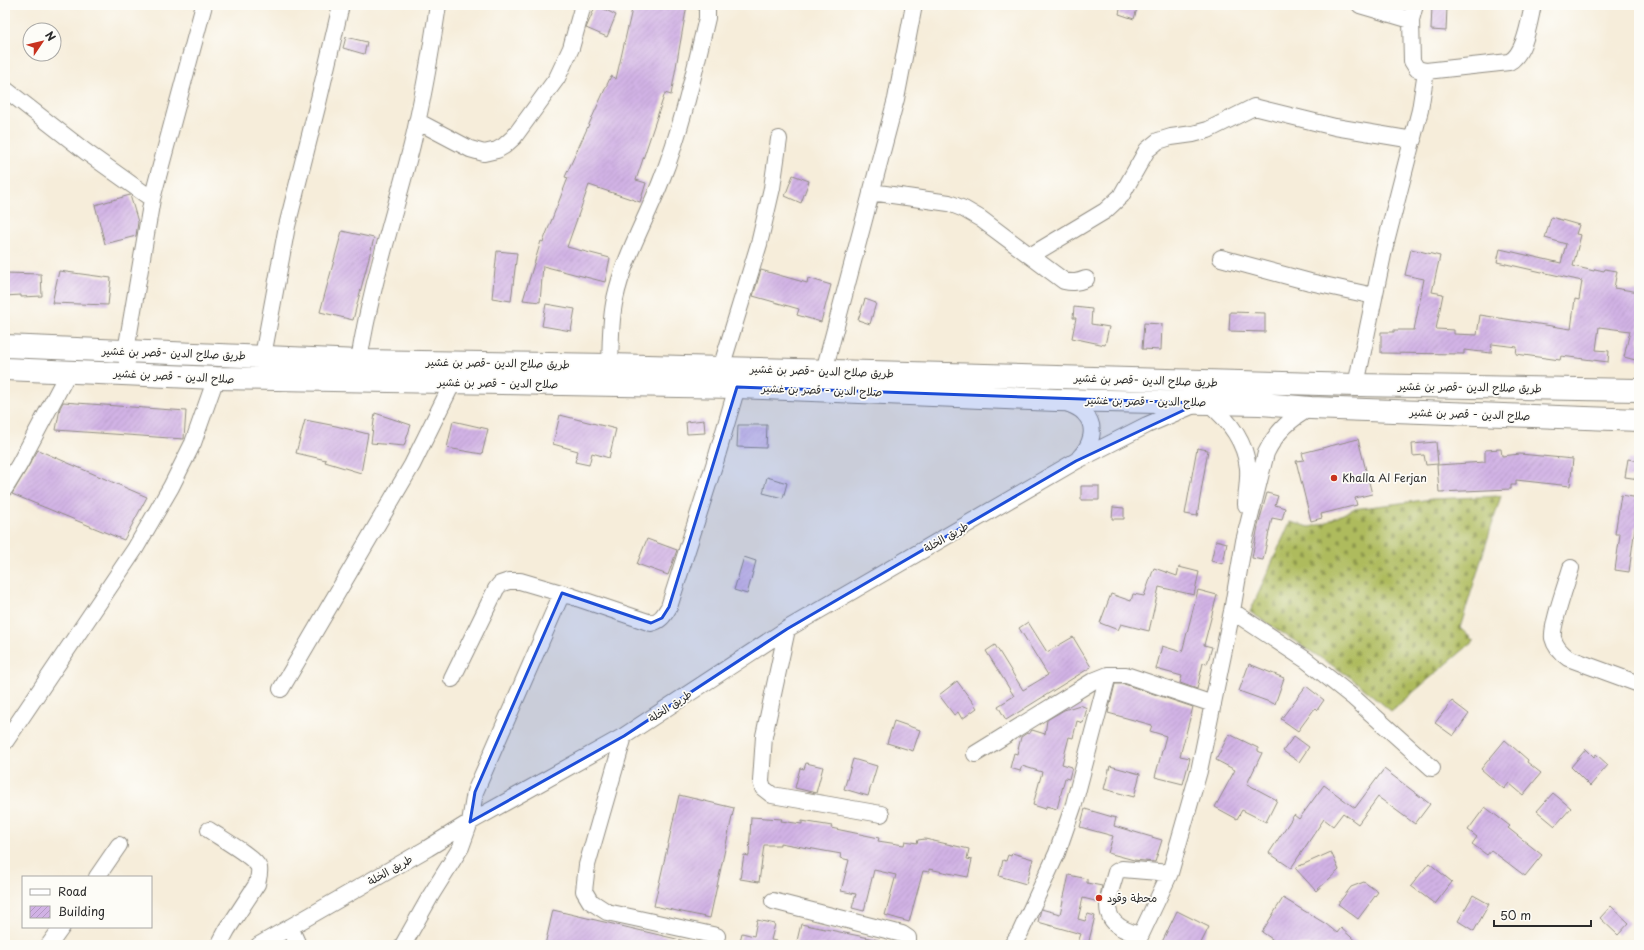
<svg xmlns="http://www.w3.org/2000/svg" width="1644" height="950" font-family="'Playpen Sans','Playpen Sans Arabic',sans-serif">
<defs>
<pattern id="cemetery-stones" width="16" height="16" patternUnits="userSpaceOnUse"><rect width="16" height="16" fill="#aebb5d"/><path d="M2 7V4a2 2 0 0 1 4 0v3zM10 15v-3a2 2 0 0 1 4 0v3z" fill="#8e984d"/></pattern>
<pattern id="building-hatch" width="6" height="6" patternUnits="userSpaceOnUse"><rect width="6" height="6" fill="#d1b2e5"/><path d="M-1 1l2-2M0 6l6-6M5 7l2-2" fill="none" stroke="#b499c5"/></pattern>
</defs>
<rect width="100%" height="100%" fill="#fdfcf7"/>
<filter id="ink" filterUnits="userSpaceOnUse"><feTurbulence type="fractalNoise" baseFrequency=".025" numOctaves="2"/><feDisplacementMap in="SourceGraphic" scale="8" xChannelSelector="R" yChannelSelector="G"/><feConvolveMatrix kernelMatrix="1 2 1 2 8 2 1 2 1" color-interpolation-filters="sRGB"/></filter>
<filter id="wash" filterUnits="userSpaceOnUse"><feTurbulence type="fractalNoise" baseFrequency=".012" numOctaves="4" result="noise"/><feDisplacementMap in="SourceGraphic" scale="16" xChannelSelector="R" yChannelSelector="G"/><feGaussianBlur stdDeviation="0.9" result="paint"/><feColorMatrix in="noise" values="0 0 0 0 0 0 0 0 0 0 0 0 0 0 0 0 0 1.4 0 .05"/><feComposite in="paint" operator="in"/></filter>
<g filter="url(#wash)">
<rect width="100%" height="100%" fill="#f6edda"/>
<path fill="url(#cemetery-stones)" stroke="#6c7344" d="M1501 496 1460 628 1474 641 1391 711 1350 677 1250 612 1290 522 1310 527 1325 523 1353 509 1432 499Z"/>
<g id="blocks">
<path fill="url(#building-hatch)" d="M596 5 616 15 607 37 586 28Z
M633 5H687L671 95 665 93 636 180 646 183 640 202 589 185 567 247 610 258 605 282 543 266 540 302 523 300 541 241 543 242 568 178 565 177 611 76 616 79Z
M1121 5H1138L1134 19 1119 14Z
M1432 6 1447 7 1446 31 1431 30Z
M346 37 367 42 364 54 343 48Z
M793 175 809 181 801 203 785 196Z
M130 195 138 222 136 236 105 244 95 205Z
M1551 217 1579 225 1576 234 1581 235 1573 266 1594 271 1595 269 1604 271 1605 269 1617 271 1614 288 1639 292V361L1624 357 1630 331 1599 327 1596 350 1609 351 1608 362 1561 356 1560 360 1516 354 1517 347 1492 344 1491 353 1464 350V354L1381 353V332H1394V330H1414L1424 279 1405 275 1411 249 1440 256 1432 292 1443 294 1436 329 1454 330V334L1477 335 1480 315 1571 329 1575 299 1579 300 1582 281 1497 262 1500 249 1561 263 1566 244 1545 238Z
M342 231 374 238 353 320 320 312Z
M497 251 517 253 511 301 492 298Z
M761 270 807 283 808 278 831 285 821 322 797 315 799 309 753 296Z
M59 271 111 278 108 305 52 303Z
M5 273 41 274 42 296 21 297V295L5 296Z
M865 299 876 303 870 324 858 320Z
M546 304 575 309 571 331 542 326Z
M1074 307 1092 309 1091 324 1109 327 1105 345 1072 338 1076 318H1073Z
M1230 312 1265 313V332L1229 331Z
M1144 323 1162 324 1161 350 1142 349Z
M63 402 186 411 184 439 56 430 60 408Z
M375 413 411 425 404 446 371 443Z
M560 415 616 429 609 458 592 453 589 465 575 462 578 451 553 444Z
M305 420 336 426 368 434 361 473 325 462 326 460 296 453Z
M704 420 705 433 687 434 686 422Z
M453 421 488 429 482 454 447 448Z
M738 425H767L766 448 737 447Z
M1358 439 1372 494 1355 498 1357 505 1321 514 1322 518 1311 521 1296 461 1304 460 1302 453Z
M1436 442 1438 464 1426 465 1424 455 1413 456 1412 444Z
M1197 448 1208 450 1197 516 1185 514Z
M1501 449 1502 456 1520 454 1573 459 1570 486 1516 480V485H1511V489L1439 492 1437 465 1485 462V450Z
M38 450 147 497 124 540 12 494Z
M1628 459 1639 461V479L1625 477Z
M767 477 787 483 783 498 763 493Z
M1081 486H1099V500H1081Z
M1267 493 1278 496 1275 505 1285 508 1282 520 1272 518 1263 560 1252 558 1258 526Z
M1621 495 1639 498V527H1635L1629 572 1615 570 1620 534H1615Z
M1113 507 1124 508V519H1112Z
M647 539 677 550 668 575 637 564Z
M1216 540 1227 543 1223 564 1211 561Z
M744 557 756 561 747 594 734 590Z
M1179 567 1199 572 1194 595 1159 587 1149 631 1121 624 1118 630 1100 623 1111 594 1131 601 1133 594 1144 596 1154 568 1177 576Z
M1198 590 1217 595 1204 645 1212 647 1207 664 1203 663 1197 689 1180 683 1182 676 1156 669 1162 646 1182 652Z
M1028 622 1047 652 1073 637 1091 667 1006 720 998 706 1014 696 986 651 995 645 1023 690 1048 675 1019 628Z
M1249 664 1284 678 1275 704 1239 691Z
M957 681 977 708 962 719 958 712 954 715 939 695Z
M1115 684H1124L1193 707 1180 756 1190 758 1183 784 1155 777 1166 736 1150 731 1152 725 1108 713Z
M1306 686 1324 700 1317 710 1315 708 1298 731 1281 719Z
M1452 701 1469 714 1453 736 1435 723Z
M1080 705 1087 708 1083 723 1077 721 1073 738 1069 737 1062 764 1072 767 1069 779 1065 778 1057 809 1046 806V809L1033 805 1042 772 1022 766 1020 771 1010 768 1014 753 1017 754 1021 737 1027 733 1029 734 1032 730 1045 734 1047 720 1064 710Z
M894 721 920 730 913 751 887 743Z
M1229 734 1258 748V751L1262 753 1247 784 1277 800 1266 822 1242 810 1237 819 1215 807 1235 770 1216 760Z
M1294 736 1309 747 1299 762 1283 751Z
M1505 740 1528 760 1527 762 1541 773 1523 795 1509 783 1504 789 1481 769Z
M1586 749 1594 757 1596 754 1608 765 1590 786 1571 767Z
M853 759 877 766 868 796 844 789Z
M806 763 823 767 816 793 795 788 800 768 804 769Z
M1110 766 1140 774 1134 797 1104 789Z
M1384 769 1430 804 1415 824 1378 797 1358 824 1343 813 1333 826 1324 819 1291 868 1269 853 1294 815 1299 819 1324 785 1355 808Z
M1553 793 1571 808 1555 826 1537 811Z
M679 795 734 808 710 918 654 906Z
M1485 807 1510 826 1508 828 1542 855 1525 876 1491 850 1487 855 1472 844 1477 837 1468 830Z
M1085 809 1116 818 1114 826 1162 840 1155 862 1134 860 1108 853 1113 836 1080 827Z
M751 817 782 819 781 821 802 824V821L832 826 831 828 879 838 878 841 904 845 905 841 917 843 918 840 925 839 969 849 967 859 972 860 968 877 929 869V872L923 871 909 922 885 915 896 875 874 870 864 911 852 908 856 894 841 891 849 860 840 858 841 854 780 843V845H764L759 882 740 879 744 855 749 856Z
M1331 852 1339 870 1316 891 1295 868Z
M1012 853 1033 859 1026 884 999 876 1003 860 1006 861 1008 855 1011 856Z
M1429 863 1452 882 1435 904 1411 886Z
M1069 875 1087 879V883L1102 886 1099 902 1083 898 1078 919 1085 921 1088 914 1095 916 1088 945H1077L1081 934 1038 922 1041 909 1060 914Z
M1364 882 1378 892 1358 919 1338 904 1351 887Z
M1473 895 1489 904 1474 931 1458 921Z
M1283 898 1326 924 1337 933 1341 928 1360 945H1273L1272 939 1262 932Z
M1611 906 1629 923 1618 935 1600 918Z
M553 910 685 941 684 945H545Z
M1177 911 1209 927 1200 945H1168L1162 942Z
M757 920 775 924 771 940 777 941 776 945H739L742 933 754 936Z
M801 924 879 940V945H796Z"/>
</g>
</g>
<g filter="url(#ink)">
<use href="#blocks" fill-opacity="0" stroke="#908c82" stroke-width="1"/>
<g fill="none" stroke-linecap="round" stroke-linejoin="round">
<defs>
<path id="minor" d="M1360 5 1411 20
M1426 71 1509 62C1525 54 1529 22 1533 5
M5 89 86 152 152 199
M417 121 470 149 484 153 497 150 504 146 514 137 557 78 571 48 583 5
M871 192 949 203 964 209 981 219 1064 281C1073 283 1078 282 1086 279
M1030 256 1105 211 1121 196 1147 150 1158 141 1171 137 1193 134 1208 130 1254 107 1335 127 1413 140
M1221 258 1310 282 1374 296
M263 356 287 226 319 99 341 5
M359 361C370 288 394 217 412 145 423 99 431 52 438 5
M127 362 126 351 152 199 204 5
M610 365C611 343 610 320 615 299 624 257 646 220 661 181 682 128 694 73 707 18V5
M721 368 759 244 772 188 779 139
M824 371 896 99 914 5
M1356 385 1384 250 1420 110 1426 71 1417 69 1412 61 1411 20 1415 5
M1064 402C1071 405 1079 407 1084 413 1098 427 1091 446 1079 458
M1207 402C1228 419 1245 440 1248 468 1249 480 1246 493 1246 505
M5 488 19 465 69 371
M1571 568C1567 582 1551 626 1553 638 1555 646 1561 653 1568 658L1639 684
M1232 611 1306 660 1354 698 1432 768
M787 629 764 736 761 781 763 788 772 795 881 814
M452 679 496 589 500 584 509 581H520L571 596 651 623C661 621 664 615 669 607L716 459 737 387
M281 689 412 465 453 382
M624 736 587 865 584 891 590 901 607 912 717 936
M5 742 135 549 171 487 193 443 216 378
M975 754 1093 681 1108 675H1126L1213 704
M209 830C219 837 256 858 259 868 260 874 258 879 257 884L227 930 219 945
M97 877 119 845
M773 901 902 934 908 938V945
M290 927 298 945
M1140 936C1134 933 1126 931 1120 927 1099 914 1111 891 1116 872L1122 869 1170 873
M49 945 62 927
M259 945 428 848 470 822 624 736 787 629 1076 461 1147 425 1194 405
M403 945 431 895 461 847 470 822 475 792 562 593
M1012 945 1020 933 1057 853 1074 804 1108 675
M1136 945 1170 873 1199 771 1232 611 1244 541 1266 453C1276 432 1290 418 1311 408"/>
<path id="highway" d="M5 346 359 361 610 365 1356 385 1639 390
M5 369 216 378 737 387 1057 400 1260 404 1311 408 1639 420"/>
</defs>
<use href="#minor" stroke="#908c82" stroke-width="18"/>
<use href="#highway" stroke="#908c82" stroke-width="24"/>
<use href="#minor" stroke="#fff" stroke-width="16"/>
<use href="#highway" stroke="#fff" stroke-width="22"/>
</g>
</g>
<path fill="#1d4ed8" fill-opacity="0.2" stroke="#1d4ed8" stroke-width="3" stroke-linejoin="round" d="M737 387 1199 403 1076 461 787 629 624 736 470 822 475 792 562 593 651 623 662 618 669 607Z"/>
<g fill="#c8321e" stroke="#fdfcf7" stroke-width="1.5">
<circle cx="1334" cy="478" r="4"/>
<circle cx="1099" cy="898" r="4"/>
</g>
<g text-anchor="middle" stroke-width="3.5" stroke-linejoin="round" paint-order="stroke">
<g font-size="11" fill="#2b2b2b" stroke="#fdfcf7">
<text transform="translate(174 353) rotate(2)" y="4">طريق صلاح الدين -قصر بن غشير</text>
<text transform="translate(498 363) rotate(1)" y="4">طريق صلاح الدين -قصر بن غشير</text>
<text transform="translate(822 371) rotate(2)" y="4">طريق صلاح الدين -قصر بن غشير</text>
<text transform="translate(174 376) rotate(3)" y="4">صلاح الدين - قصر بن غشير</text>
<text transform="translate(1146 380) rotate(2)" y="4">طريق صلاح الدين -قصر بن غشير</text>
<text transform="translate(498 383) rotate(1)" y="4">صلاح الدين - قصر بن غشير</text>
<text transform="translate(1470 387) rotate(1)" y="4">طريق صلاح الدين -قصر بن غشير</text>
<text transform="translate(822 390) rotate(2)" y="4">صلاح الدين - قصر بن غشير</text>
<text transform="translate(1146 401) rotate(1)" y="4">صلاح الدين - قصر بن غشير</text>
<text transform="translate(1470 414) rotate(2)" y="4">صلاح الدين - قصر بن غشير</text>
<text transform="translate(946 537) rotate(-30)" y="4">طريق الخلة</text>
<text transform="translate(670 706) rotate(-33)" y="4">طريق الخلة</text>
<text transform="translate(390 870) rotate(-30)" y="4">طريق الخلة</text>
</g>
<g font-size="11" fill="#2b2b2b" stroke="#fdfcf7" text-anchor="start">
<text x="1342" y="482">Khalla Al Ferjan</text>
<text x="1107" y="902">محطة وقود</text>
</g>
</g>
<rect width="1644" height="950" fill="none" stroke="#fdfcf7" stroke-width="20"/>
<rect x="22" y="876" width="130" height="52" fill="#fdfcf7" stroke="#a9a8a5"/>
<rect x="30" y="889" width="20" height="6" fill="#ffffff" stroke="#a9a8a5"/>
<text x="58" y="896" font-size="12" fill="#2b2b2b">Road</text>
<rect x="30" y="906" width="20" height="12" fill="url(#building-hatch)" stroke="#a9a8a5"/>
<text x="58" y="916" font-size="12" fill="#2b2b2b">Building</text>
<g transform="translate(42 42) rotate(55)"><circle r="19" fill="#fdfcf7" stroke="#a9a8a5"/>
<path d="M0-3L7 15L0 10L-7 15Z" fill="#c8321e"/>
<text y="-6" font-size="11" font-weight="bold" text-anchor="middle" fill="#2b2b2b">N</text>
</g>
<path d="M1494 920v6h97v-6" fill="none" stroke="#2b2b2b" stroke-width="2"/>
<text x="1500" y="920" font-size="12" fill="#2b2b2b" stroke="#fdfcf7" stroke-width="3" paint-order="stroke">50 m</text>
</svg>
